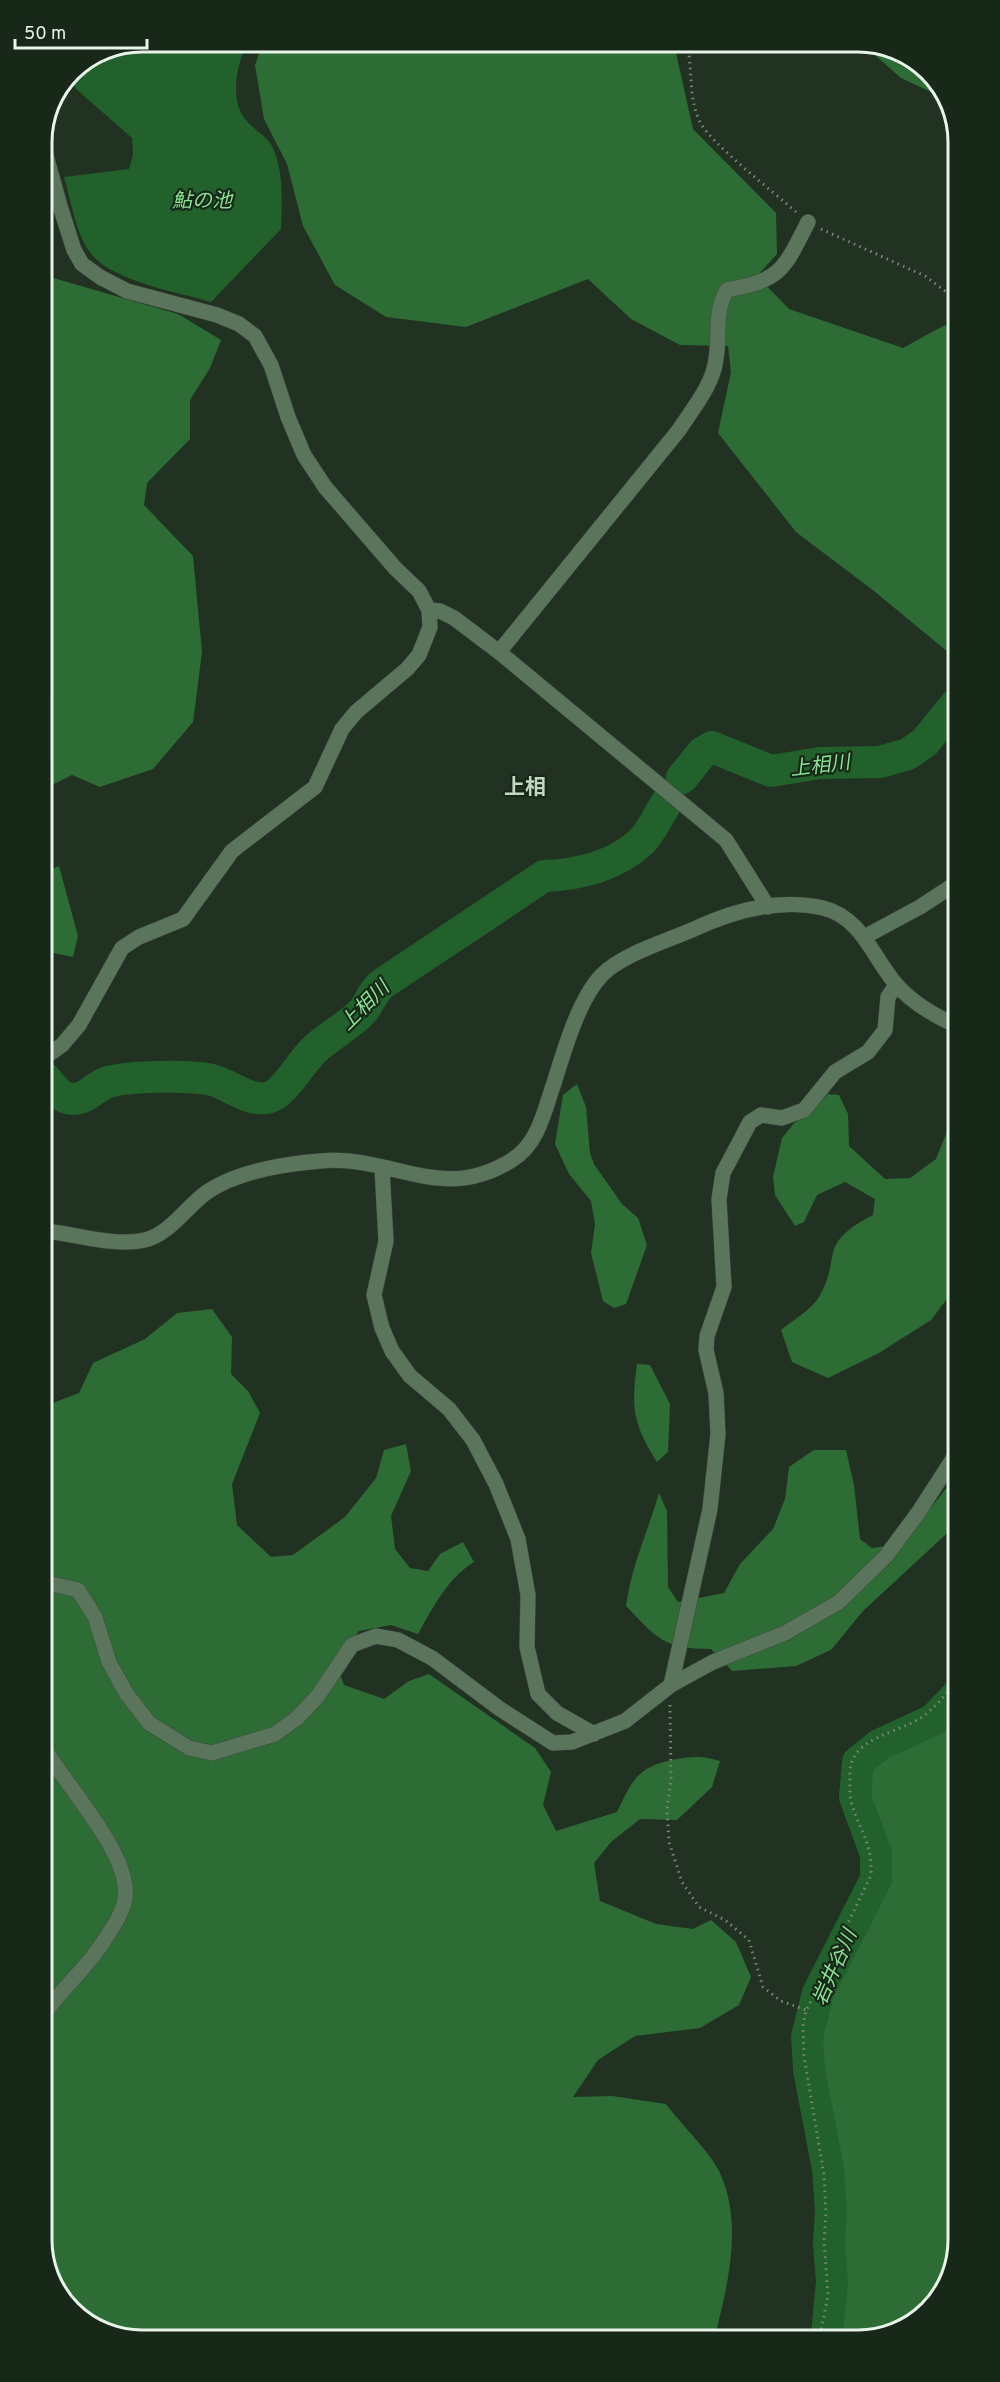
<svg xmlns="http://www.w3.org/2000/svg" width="1000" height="2382" font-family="Overpass,'Noto Sans JP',sans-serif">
<rect width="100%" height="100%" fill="#213122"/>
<path fill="#2e6c36" d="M860 42 919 63 944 98 901 78Z
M674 44 693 129 776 213 777 254 757 276 789 309 903 348 945 325 953 332 954 657 874 591 796 532 718 433 731 372 728 346 680 345 631 319 588 279 466 327 386 317 335 285 303 226 287 164 264 119 255 65 261 48Z
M43 275 178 314 221 340 210 368 190 400V439L147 483 144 505 193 556 202 652 193 722 153 769 100 787 72 775 44 789Z
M59 866 78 936 73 957 44 951V894L50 893V870Z
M577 1084 586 1107 590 1153 594 1164 622 1204 638 1218 647 1245 626 1304 614 1308 603 1301 591 1253 595 1224 591 1201 569 1174 555 1144 563 1095Z
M828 1094 839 1095 848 1114 849 1146 885 1179 910 1178 936 1159 949 1127 955 1129 956 1287 931 1320 879 1353 828 1378 792 1362 781 1330C792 1321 809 1311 817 1300 844 1258 814 1245 873 1215L875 1199 845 1182 817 1195 804 1222 795 1226 775 1195 773 1177 782 1138 794 1123 810 1113Z
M212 1309 232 1337 231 1374 248 1391 260 1413 232 1484 237 1525 271 1557 293 1555 345 1517 376 1478 384 1450 406 1444 411 1471 391 1516 395 1549 410 1568 428 1571 440 1554 463 1542 474 1562C447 1579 434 1606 418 1634L391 1625 359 1631 335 1661 344 1685 384 1699 409 1681 429 1674 535 1748 551 1772 543 1805 556 1831 617 1812C633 1778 639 1766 677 1759 694 1756 704 1756 720 1761L712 1787 677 1820 640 1819 611 1842 594 1863 600 1901 656 1924 693 1929 711 1920 736 1942 751 1977 739 2005 700 2028 635 2036 598 2060 573 2097 612 2096 666 2104C680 2123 711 2153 720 2173 743 2223 728 2285 715 2336L135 2340 81 2319 47 2272 45 1406 79 1393 93 1363 145 1339 177 1313Z
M637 1364 650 1365 670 1404 668 1452 657 1462C633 1424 631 1409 637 1364Z
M814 1450H846L854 1485 860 1539 872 1548 902 1544 956 1476V1525L863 1611 831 1650 796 1666 732 1671 711 1649C663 1649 657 1638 626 1606 631 1567 648 1531 659 1493L667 1511 668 1587 678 1602 724 1593 740 1564 773 1529 785 1499 789 1467Z
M957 1705 958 2240 938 2301 890 2335H834L841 2274V2191L822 2094 818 2045 825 2003 868 1930 889 1860 868 1808V1766L889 1746 940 1725Z"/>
<path fill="#22612c" d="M245 48C236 68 230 102 246 120 253 129 267 136 272 146 284 170 282 203 281 229L211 302C178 292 109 281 89 251 75 231 71 200 64 177L129 169 133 155 132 138 76 89 69 77 72 71 104 49Z"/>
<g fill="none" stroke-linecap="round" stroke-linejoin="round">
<path stroke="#22612c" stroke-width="32" d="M682 778 702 753 712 747 771 771 820 763 880 762 908 754 925 742 954 706
M44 1077C51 1085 60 1099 72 1099 86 1100 95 1086 108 1082 130 1076 190 1075 212 1080 232 1085 256 1108 276 1094 291 1083 301 1062 315 1049 329 1036 348 1026 361 1013 370 1004 371 993 382 984L544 876C578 875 616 866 642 841 652 831 659 814 667 802
M827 2335 832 2282 829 2244 831 2210 828 2169 809 2070 807 2037 818 1993 876 1879V1854L855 1797 858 1762 879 1745 933 1720 957 1695"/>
<defs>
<path id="street" d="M42 141 60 206 74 250 82 264 100 277 127 291 217 315 239 324 255 336 271 365 288 417 304 455 325 487 395 568 419 591 429 610 430 627 419 655 407 669 356 712 342 729 315 787 232 851 183 919 139 937 122 948 79 1025 62 1045 44 1058
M429 610 440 611 454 618 499 652 726 840 768 907
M499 652 679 430C693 408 713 385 716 359 720 335 714 311 727 290 782 280 784 269 808 222
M866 936 920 907 955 884
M382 1168 386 1241 374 1295 382 1328 392 1351 410 1376 449 1409 473 1440 496 1484 518 1539 528 1595 527 1647 538 1694 557 1713 594 1734
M45 1231C77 1234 114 1247 145 1240 170 1234 187 1206 207 1192 238 1171 284 1164 320 1161 393 1154 440 1205 512 1160 539 1143 544 1111 554 1083 564 1051 579 998 602 975 621 955 666 941 692 930 732 911 779 898 823 908 861 917 873 957 895 983 911 1002 933 1015 955 1025
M46 1587 52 1584 78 1590 95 1617 109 1662 126 1693 149 1723 189 1748 212 1753 275 1734 297 1718 317 1697 352 1645 376 1636 398 1640 432 1658 500 1709 553 1743 572 1742 625 1721 671 1685 713 1662 785 1633 839 1602 886 1556 918 1513 956 1454
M671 1685 710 1509 718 1434 716 1393 706 1350 707 1336 724 1287 719 1199 723 1173 750 1122 761 1115 782 1118 804 1110 835 1072 868 1052 885 1030 888 997 896 985
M46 1751C68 1788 131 1855 125 1898 124 1910 112 1929 105 1939 90 1965 64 1986 47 2010"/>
</defs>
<use href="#street" stroke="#3d4c3e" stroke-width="16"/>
<path stroke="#79877a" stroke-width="3" stroke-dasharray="1.5 4.5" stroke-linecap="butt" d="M687 44C693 69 688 98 700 122 712 145 774 192 796 212
M821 229 925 276 953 297
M670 1705 671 1779 667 1811 669 1842 682 1882 699 1907 725 1920 749 1940 763 1987 781 2001 806 2010
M820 2335 828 2296 824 2240 826 2214 824 2175 804 2056 803 2025 806 2011 871 1875C872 1841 861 1834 852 1805 849 1796 850 1786 850 1777 847 1737 898 1734 922 1717 936 1707 946 1694 957 1681"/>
<use href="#street" stroke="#5b745c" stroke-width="15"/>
</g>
<g text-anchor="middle" stroke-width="4.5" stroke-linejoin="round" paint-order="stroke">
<g font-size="20" font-style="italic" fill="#8be193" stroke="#172718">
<text x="202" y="207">鮎の池</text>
<text transform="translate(820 765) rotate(-7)" y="7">上相川</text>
<text transform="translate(364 1005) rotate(-45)" y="7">上相川</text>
<text transform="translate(834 1967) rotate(-66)" y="7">岩井谷川</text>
</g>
<g font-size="21" font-weight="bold" fill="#c2d6c2" stroke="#172718">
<text x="525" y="794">上相</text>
</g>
</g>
<path d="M0 0H1000V2382H0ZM142 52H858A90 90 0 0 1 948 142V2240A90 90 0 0 1 858 2330H142A90 90 0 0 1 52 2240V142A90 90 0 0 1 142 52Z" fill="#172718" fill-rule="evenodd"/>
<path fill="none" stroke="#e8f3e9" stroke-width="3" d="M142 52H858A90 90 0 0 1 948 142V2240A90 90 0 0 1 858 2330H142A90 90 0 0 1 52 2240V142A90 90 0 0 1 142 52Z"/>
<path d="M15 39v9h132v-9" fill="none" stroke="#e8f3e9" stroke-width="3"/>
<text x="24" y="39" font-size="18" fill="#e8f3e9" stroke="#172718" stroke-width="4.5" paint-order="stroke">50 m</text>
</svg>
